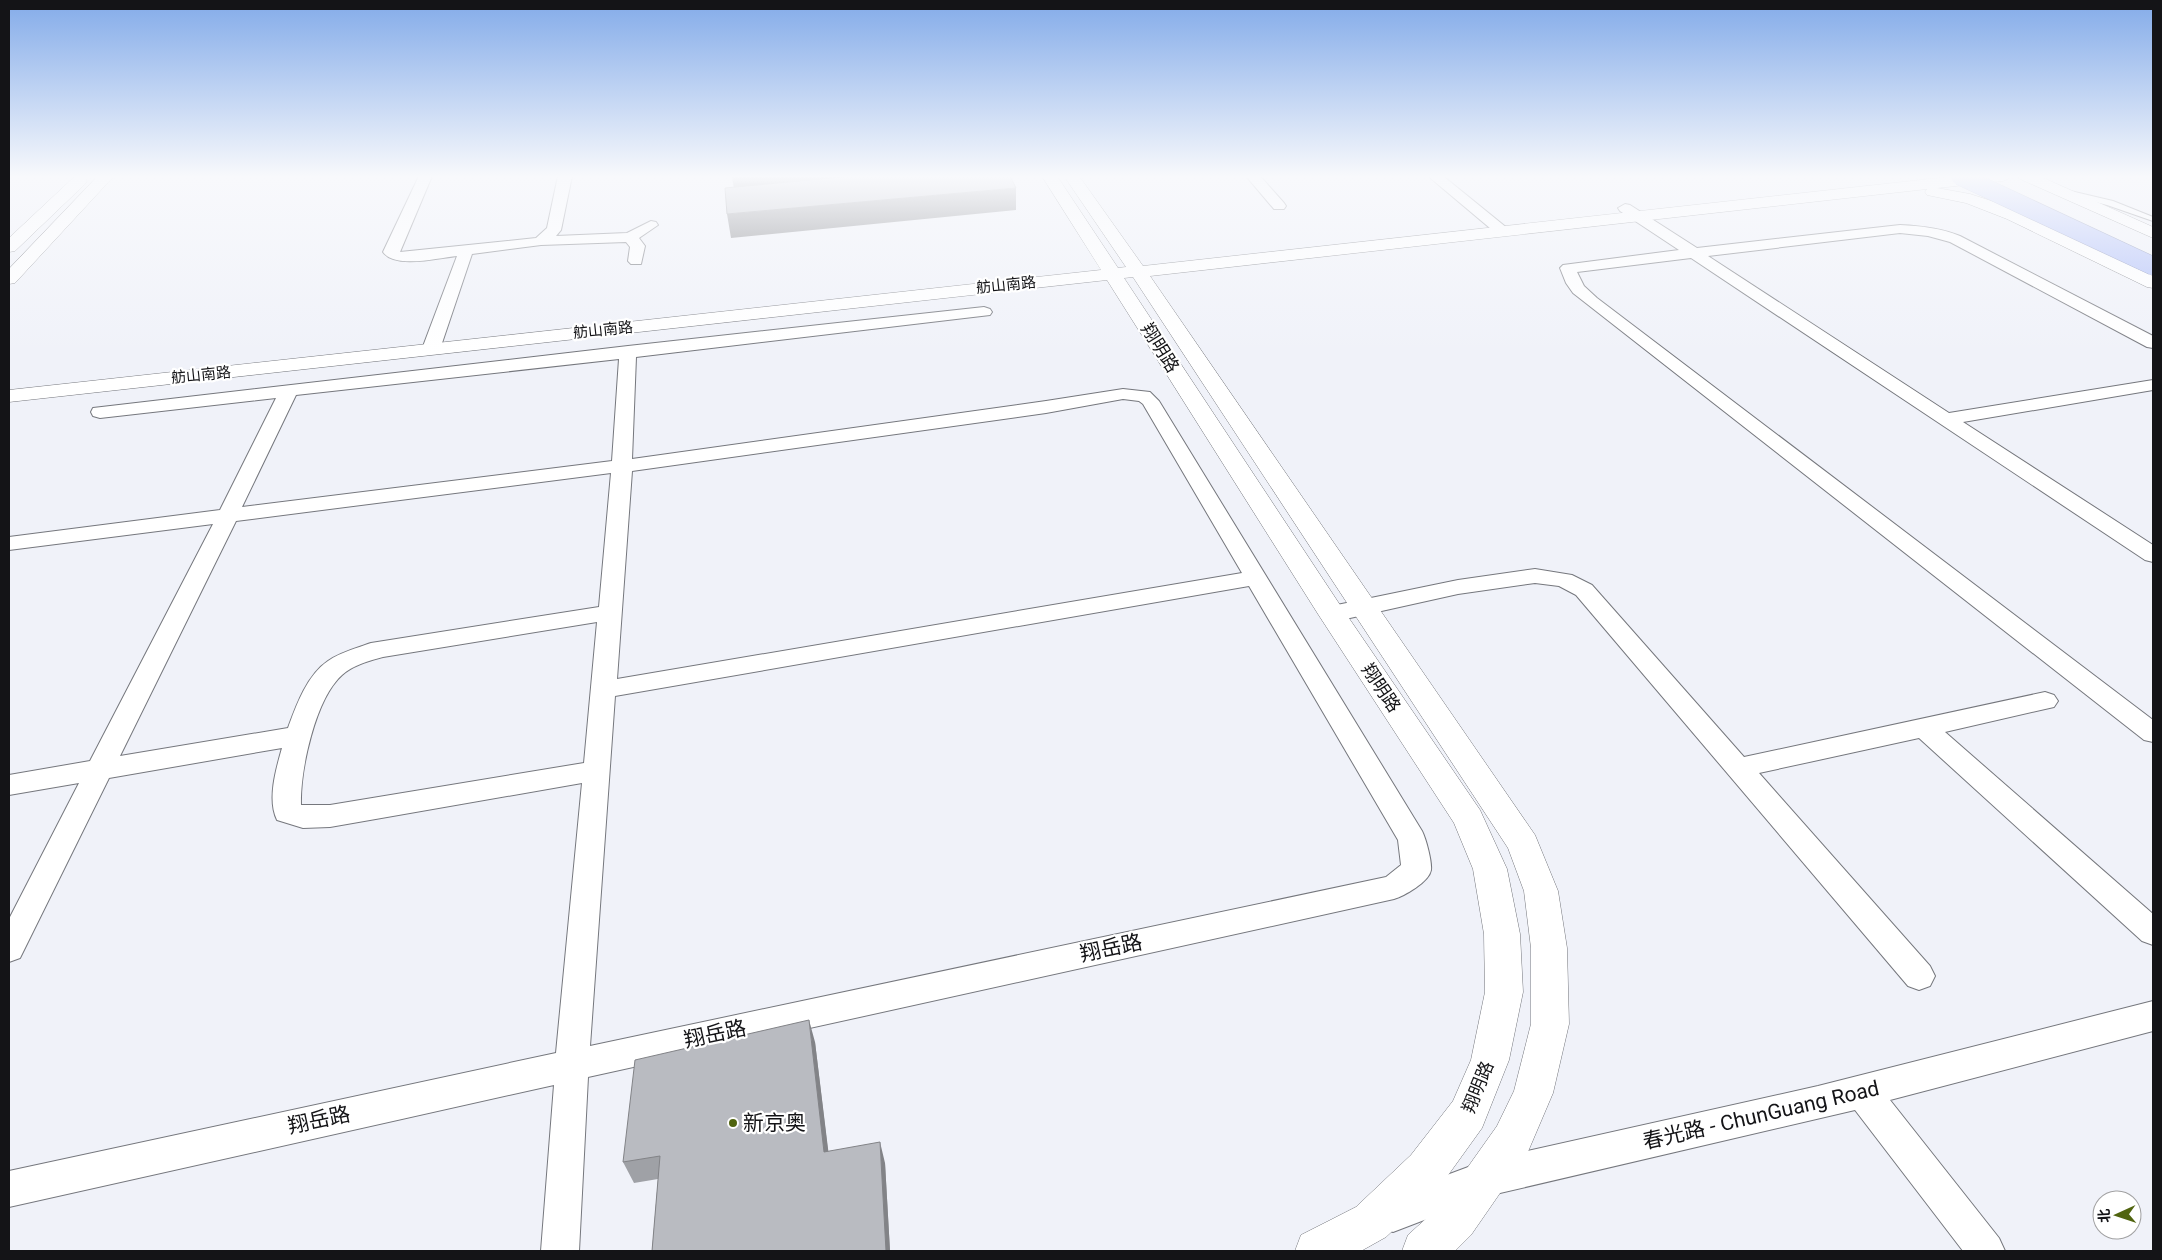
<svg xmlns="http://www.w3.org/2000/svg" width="2162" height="1260" font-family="Roboto,'Noto Sans SC',sans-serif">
<rect width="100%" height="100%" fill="#f0f2f9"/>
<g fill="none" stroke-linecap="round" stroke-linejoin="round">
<defs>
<path id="lane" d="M2062 189 2113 201 2153 217V221L2107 205 2062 193Z"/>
<path id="street" d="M419 176H432L400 252 536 238 547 228 558 176H572L561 230 556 236 627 233 651 221 656 222 658 225 639 238 645 246 641 264H631L628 261 630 247 626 242 541 245 472 254 440 349 437 353 431 354 425 353 422 349 457 256C438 258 395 269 383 252Z
M1246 176H1260L1284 203 1286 206 1284 209H1274Z
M1428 176H1443L1507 228 1509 231 1507 234H1497Z
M1625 204 1630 205 1697 248 1900 225C1921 226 1941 228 1960 236L2153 336V348L2147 347 1950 242 1928 236 1900 233 1708 256 1949 413 2153 380V390L1963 422 2153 545V562L2145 560 1691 258 1577 272 1584 286 1597 298 2153 720V742L2144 740 1573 293 1566 283 1560 268 1563 265 1679 250 1620 211 1618 208Z
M984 307 990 309 992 312 990 315 636 357 632 459 1046 401 1123 389 1150 392 1159 401 1422 831C1426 839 1432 861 1431 870 1429 882 1404 896 1394 899L588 1077 579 1251H541L554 1085 9 1207V1171L556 1053 582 783 330 827 303 828 277 820C267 800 276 769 282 748L109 778 20 958 9 962V919L79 783 9 795V775L90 761 213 524 9 550V537L220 510 276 398 100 418 93 416 91 412 93 408 628 346ZM619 359 612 461 242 507 296 395ZM1123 399 1139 401 1143 404 1242 573 617 679 632 471 1046 413ZM611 473 599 607 371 643C357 648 341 652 328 661 307 675 296 706 288 728L120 756 236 521ZM1249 586 1398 840 1401 865 1386 877 590 1046 615 696ZM597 622 584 763 330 805H301C300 771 315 699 342 675 353 665 369 661 383 657Z
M1535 569 1572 575 1592 585 1744 757 2045 692 2054 695 2058 701 2054 707 1945 732 2153 914V945L2142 941 1919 738 1759 773 1930 966 1935 976 1930 986 1919 990 1908 986 1576 595 1559 586 1535 583 1458 594 1332 622 1324 619 1320 614 1324 609 1332 606 1458 580Z
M2153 1001V1031L1890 1100 1999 1238 2005 1251H1963L1855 1110 1487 1196 1393 1232 1380 1226 1374 1213 1380 1200 1487 1160 1818 1086Z"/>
<path id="secondary" d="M79 176 85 178 87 181 85 184 15 251 9 252V238L73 178Z
M98 176H114L15 283 9 284V269Z
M1042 176H1057L1118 268 1126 267 1064 176H1079L1143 266 1957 176H2010L2008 179 2003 181 1937 188 1970 194 2004 205 2153 276V288L2147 287 2007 219 1966 203 1927 195 1925 192 1927 189 1150 276 1535 835 1558 891 1567 948 1569 1024 1553 1093 1527 1154 1471 1235 1455 1251H1402L1408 1235 1441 1205 1497 1126 1514 1091 1531 1024V948L1524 891 1508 848 1133 277 1124 278 1342 608 1480 810 1507 869 1520 934 1523 992 1509 1060 1482 1128 1441 1185 1386 1237 1361 1251H1295L1301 1235 1356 1207 1411 1155 1453 1101 1471 1060 1485 992 1484 934 1473 869 1454 823 1318 614 1107 280 9 402V390L1101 270Z
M2018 176H2039L2153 227V238L2020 179Z"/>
</defs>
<use href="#lane" stroke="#75777d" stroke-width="2"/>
<use href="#street" stroke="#75777d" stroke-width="2"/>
<use href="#secondary" stroke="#75777d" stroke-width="1"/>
<use href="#lane" fill="#fff" fill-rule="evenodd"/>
<use href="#street" fill="#fff" fill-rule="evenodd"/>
<use href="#secondary" fill="#fff" fill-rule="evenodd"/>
<defs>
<path id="highway-bridge" d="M1960 176 2153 266"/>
</defs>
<use href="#highway-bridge" stroke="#7983aa" stroke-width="19" stroke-linecap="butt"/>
<use href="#highway-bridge" stroke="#b0bff9" stroke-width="18"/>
</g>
<path fill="#9fa1a6" d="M815 1042 828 1151 885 1163 890 1251H652L658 1179 634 1183 623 1162Z"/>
<path fill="#828387" d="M738 176H997L736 200 732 177Z
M1016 188V210L731 238 727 214Z
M809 1020 815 1042 831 1173 824 1152Z
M880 1142 885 1163 890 1251H886Z"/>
<path fill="#b9bbc1" stroke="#828387" d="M852 176H1010L1016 188 727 214 725 188Z
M809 1020 824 1152 880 1142 886 1251H652L660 1156 623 1162 635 1060Z"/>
<linearGradient id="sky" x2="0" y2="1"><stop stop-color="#83abe9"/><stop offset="0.5" stop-color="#f8f9fc"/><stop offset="1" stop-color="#f8f9fc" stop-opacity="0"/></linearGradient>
<rect width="2162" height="353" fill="url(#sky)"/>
<circle fill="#50640f" stroke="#fff" stroke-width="2" cx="733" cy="1123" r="5"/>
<g text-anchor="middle" stroke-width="4.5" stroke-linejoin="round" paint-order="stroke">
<g font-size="15" fill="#141417" stroke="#fff">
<text transform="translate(1006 285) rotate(-6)" y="5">舫山南路</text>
<text transform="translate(603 330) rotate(-6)" y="5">舫山南路</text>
<text transform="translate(201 375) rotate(-6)" y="5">舫山南路</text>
</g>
<g font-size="18" fill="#141417" stroke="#fff">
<text transform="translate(1160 348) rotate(58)" y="6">翔明路</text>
<text transform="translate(1381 688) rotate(56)" y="6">翔明路</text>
<text transform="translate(1478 1087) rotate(-68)" y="6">翔明路</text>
</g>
<g font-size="21" fill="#141417" stroke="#fff">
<text transform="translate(1111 948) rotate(-12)" y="7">翔岳路</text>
<text transform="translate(715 1034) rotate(-12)" y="7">翔岳路</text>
<text transform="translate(1761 1115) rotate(-13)" y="7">春光路 - ChunGuang Road</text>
<text transform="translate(319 1120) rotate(-12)" y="7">翔岳路</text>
</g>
<g font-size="21" fill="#141417" stroke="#fff" text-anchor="start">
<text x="743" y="1130">新京奥</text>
</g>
</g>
<rect width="2162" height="1260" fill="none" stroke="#141417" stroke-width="20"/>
<g transform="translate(2117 1215) rotate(267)"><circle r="24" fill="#ffffff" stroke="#a1a1a2"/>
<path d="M0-4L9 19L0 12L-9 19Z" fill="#50640f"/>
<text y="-8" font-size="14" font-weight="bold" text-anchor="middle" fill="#141417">北</text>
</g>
</svg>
